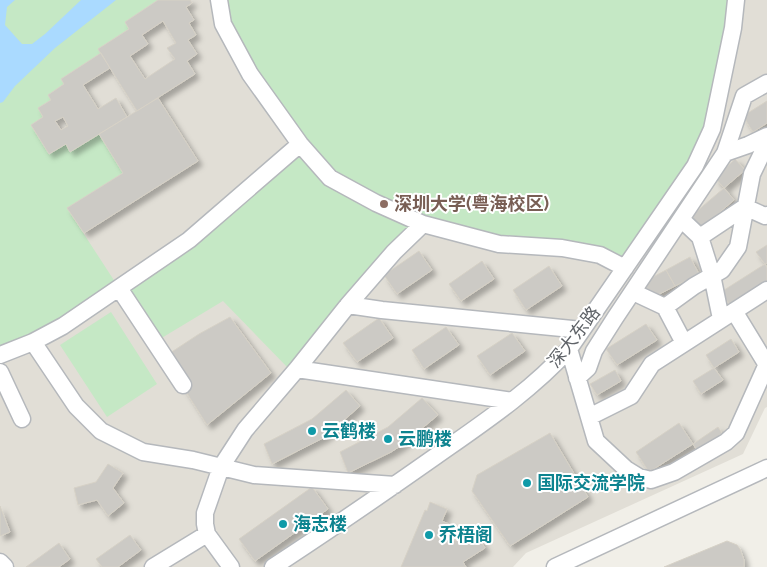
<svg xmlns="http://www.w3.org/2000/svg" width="767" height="567" font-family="Raleway,'Noto Sans SC',sans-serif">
<defs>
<filter id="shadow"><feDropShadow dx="4.5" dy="4.5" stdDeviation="2.5" flood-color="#0004"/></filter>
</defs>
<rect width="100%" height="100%" fill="#f1efe8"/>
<path fill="#e1ded6" d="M0 0H767V407L765 408 743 454 526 553 513 567H0Z"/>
<path fill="#c5e8c5" d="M0 0H158L125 22 129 29 98 49 101 53 61 79 64 84 48 95 51 100 38 108 43 117 31 125 50 154 66 144 70 151 99 134 123 173 67 208 119 288 300 144 250 74 219 0H736L712 129 625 268 423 224 288 368 223 301 155 342 119 288 0 355Z
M111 312 157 384 107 417 60 345Z"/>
<path fill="#aadaff" d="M0 0H15L7 7 5 25 22 44H32L45 34 81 0H116L55 48 15 86 3 102 0 103Z"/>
<path fill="#cccac5" stroke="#d6d1c6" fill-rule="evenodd" filter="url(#shadow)" d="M158 0H190L192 3 186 7 194 20 189 23 196 35 188 40 197 54 187 61 195 74 137 111 98 49 129 29 125 22ZM163 21 176 43 167 48 175 59 145 79 130 56 148 44 142 35Z
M101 53 110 68 83 85 98 109 116 98 127 117 70 152 66 144 49 154 31 125 43 117 38 108 51 100 48 95 64 84 61 79ZM63 117 68 126 61 130 55 121Z
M158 98 198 161 84 233 67 208 123 173 99 134Z
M767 101V123L753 132 743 116Z
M735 159 745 170 724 188 715 178Z
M724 188 734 200 699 230 689 218Z
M767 245V263L765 264 756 252Z
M419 251 432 270 397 294 384 275Z
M690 257 699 274 675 286 666 270Z
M482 261 494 279 461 301 449 284Z
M765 264 767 268V284L731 307 721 292Z
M549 266 562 286 526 310 513 290Z
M666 270 675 286 650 299 642 283Z
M230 317 271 373 207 425 164 357 199 334Z
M379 318 393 338 357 362 343 343Z
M646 324 657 340 617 365 606 349Z
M446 327 459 345 424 369 412 350Z
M512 333 525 351 490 375 477 356Z
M731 339 739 352 714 368 706 355Z
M714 368 723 380 701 394 693 381Z
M615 370 621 381 597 395 590 384Z
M346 390 360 406 325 437 272 464 264 444 312 419Z
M422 398 438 415 402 445 391 452 348 473 340 452 388 427Z
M679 423 693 444 649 472 636 452Z
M718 427 725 438 700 455 693 444Z
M550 433 588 497 510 546 472 491 477 475Z
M108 464 123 473 113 488 124 503 108 516 97 500 78 505 74 488 96 482Z
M312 487 328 509 255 561 239 539Z
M430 502 447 509 442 521 449 524 444 536 456 541 469 533 476 534 485 548 463 562 466 567H401L425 510 427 511Z
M0 506 10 532 0 536Z
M130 535 141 550 118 567H102L96 559Z
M727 541 737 545 740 549 744 560V567H664Z
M59 543 70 559 59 567H26Z"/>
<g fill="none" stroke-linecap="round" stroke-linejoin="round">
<defs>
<path id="minor" d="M219 0 223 24 250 74 300 144 330 178 376 203 423 224 499 244 562 248 600 255 625 268
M725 153 748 145 767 136
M681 219 700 237 712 275 721 319
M700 237 745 207 765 216 767 215
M119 288 183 385
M633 292 665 307
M348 305 382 310 582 330
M734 311 767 365
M33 342 76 406 101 431 143 452 193 460 254 475 395 485
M684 343 665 307 694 286 722 270 738 247 752 174 767 143
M569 349 596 441 626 469 639 477 651 480 674 472 726 442 736 433 767 364
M0 355 33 342 63 326 189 240 300 144
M297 369 512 401
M0 372 22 419
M577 378 588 368 594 351 615 318 725 153 744 96 767 83
M589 417 631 396 652 364 767 290
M0 562 5 567
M153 567 207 534
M231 567 207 534 205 524V513L221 467 245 430 297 369 348 305 394 252 423 224
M273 567C328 531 382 494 436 456 483 423 531 391 569 349L695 166 712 129 733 28 736 0
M555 567 767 468"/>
</defs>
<use href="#minor" stroke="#b5b8bc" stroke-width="19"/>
<use href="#minor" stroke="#fff" stroke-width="16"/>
</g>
<circle fill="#8d6e63" stroke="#fff" stroke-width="2" cx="384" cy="204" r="5"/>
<g fill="#0f9aa8" stroke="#fff" stroke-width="2">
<circle cx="312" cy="431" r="5"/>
<circle cx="388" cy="439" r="5"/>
<circle cx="527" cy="483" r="5"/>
<circle cx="283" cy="524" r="5"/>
<circle cx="429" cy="535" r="5"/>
</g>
<g text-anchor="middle" stroke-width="4" stroke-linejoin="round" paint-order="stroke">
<g font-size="18" font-weight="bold" fill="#785e54" stroke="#fff" text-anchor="start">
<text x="394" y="210">深圳大学(粤海校区)</text>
</g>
<g font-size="18" fill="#5f6368" stroke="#fff">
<text transform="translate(574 337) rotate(-52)" y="6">深大东路</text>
</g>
<g font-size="18" font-weight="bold" fill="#0d838f" stroke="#fff" text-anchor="start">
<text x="322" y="437">云鹤楼</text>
<text x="398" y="445">云鹏楼</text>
<text x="537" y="489">国际交流学院</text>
<text x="293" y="530">海志楼</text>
<text x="439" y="541">乔梧阁</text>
</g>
</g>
</svg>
